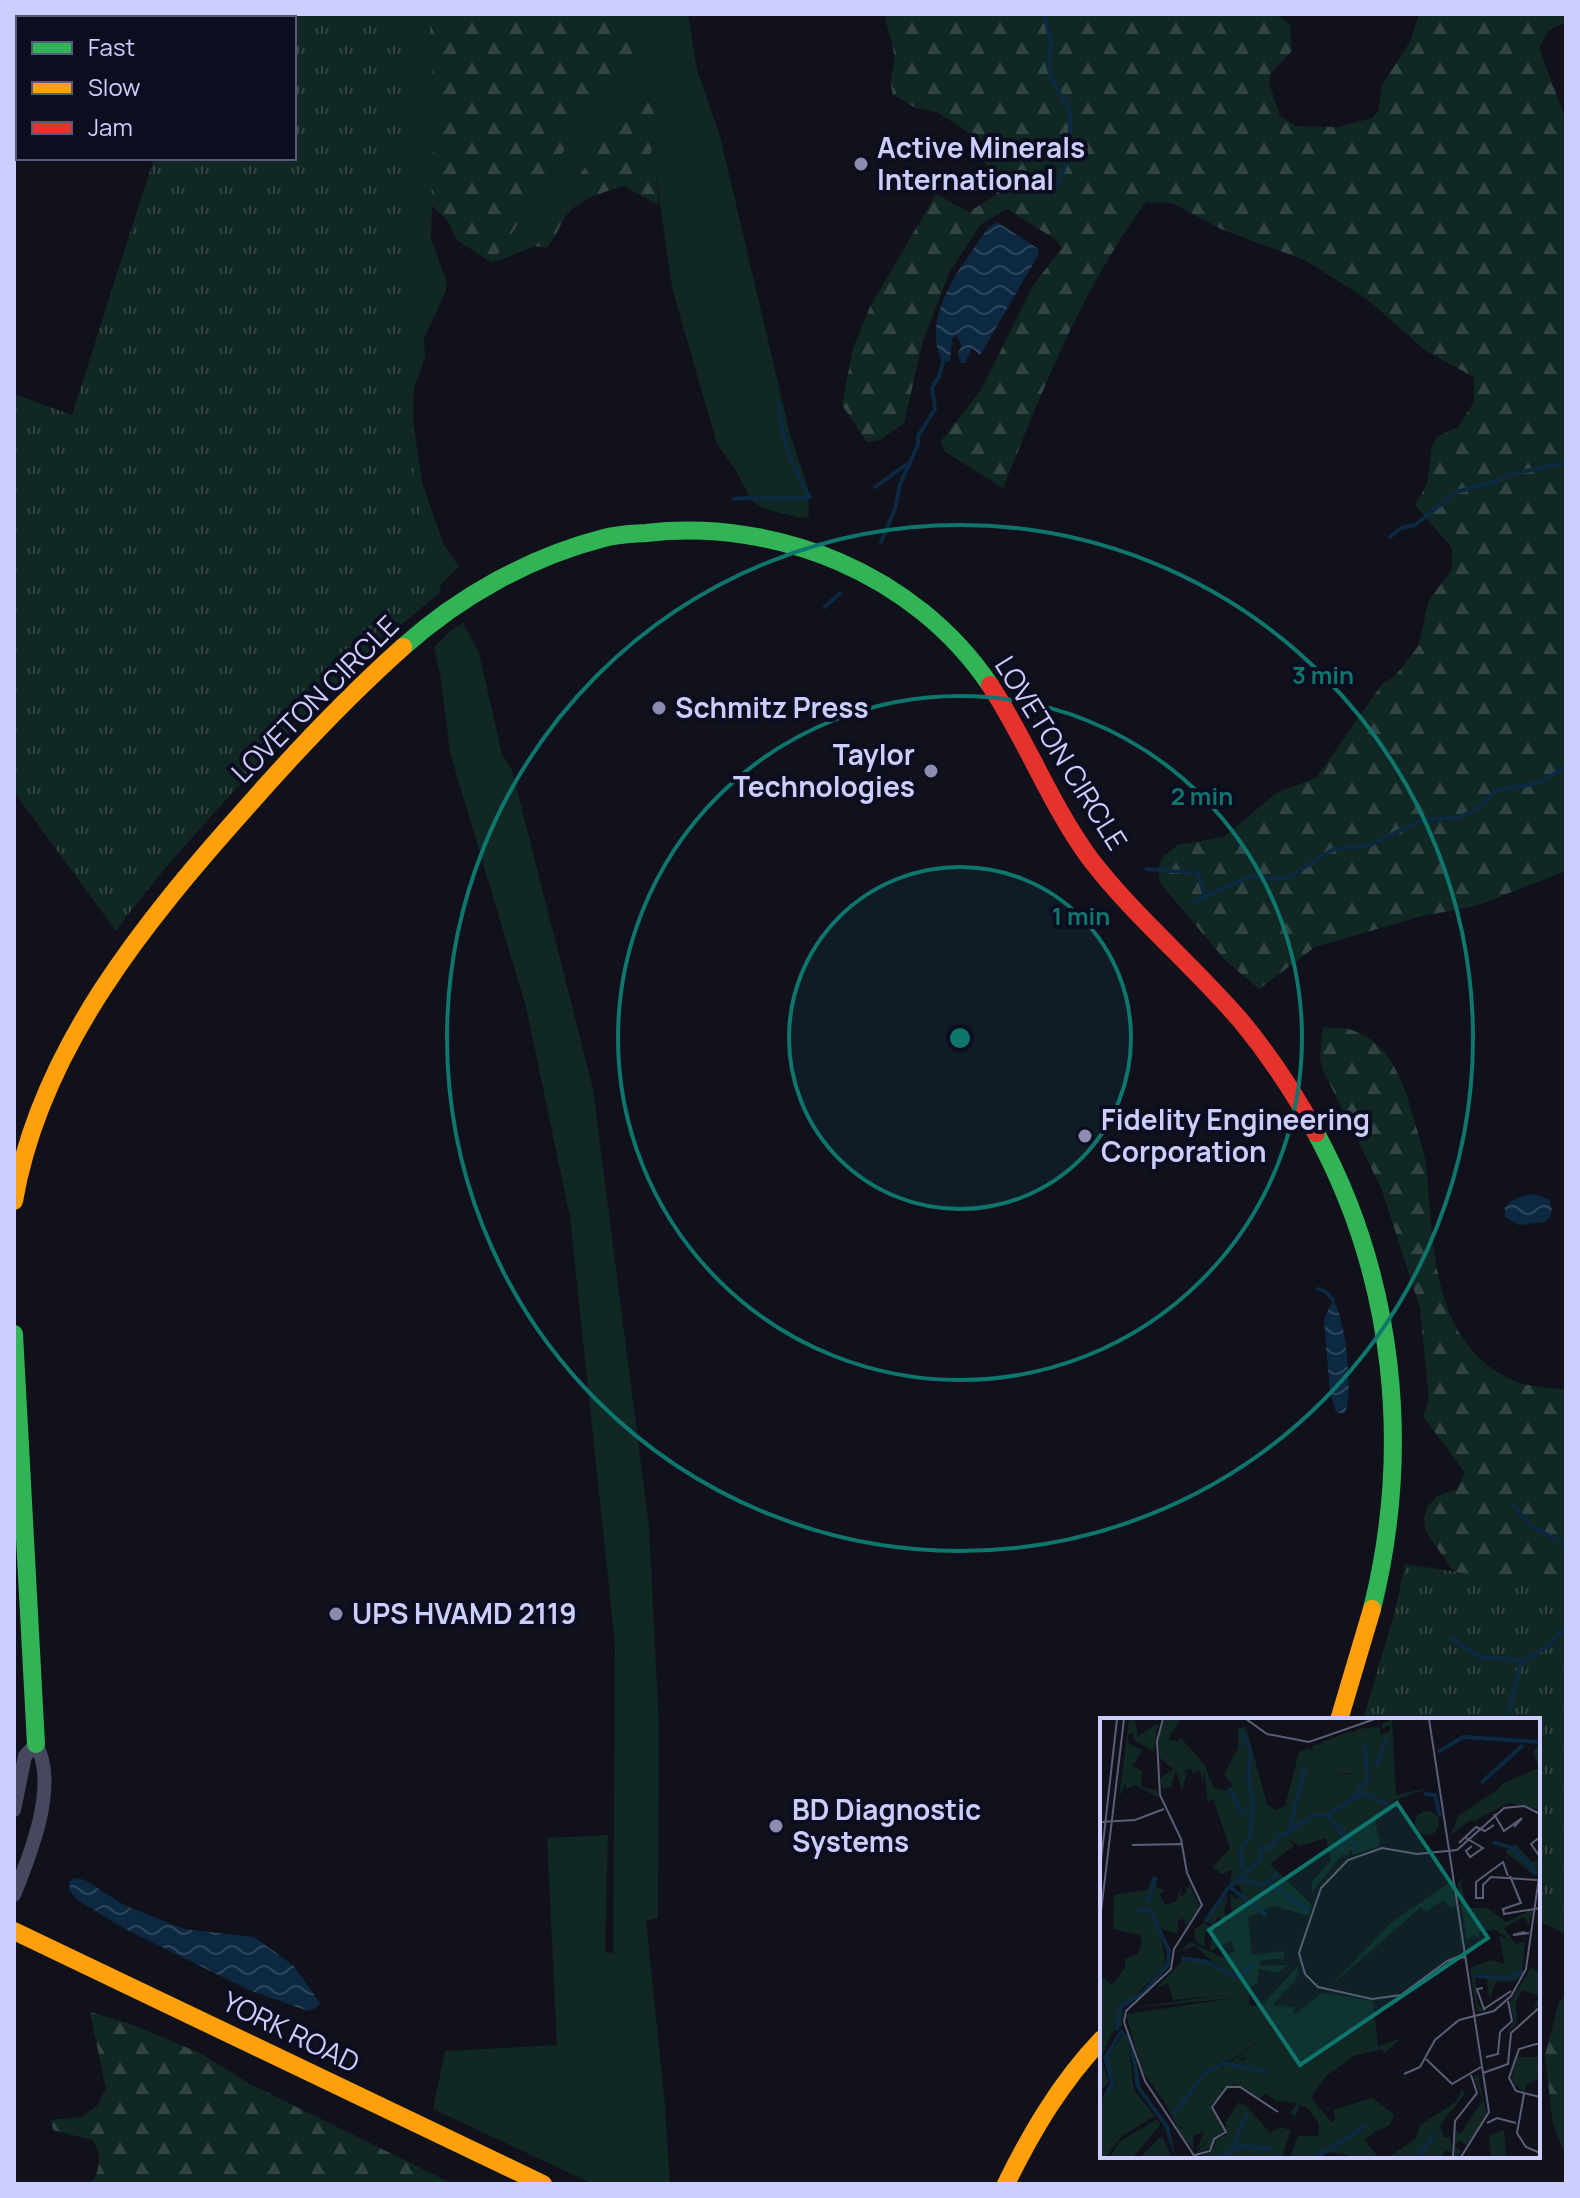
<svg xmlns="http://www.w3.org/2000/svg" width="1580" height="2198" font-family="Manrope,sans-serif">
<defs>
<pattern id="forest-firs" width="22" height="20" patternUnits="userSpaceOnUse" patternTransform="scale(2)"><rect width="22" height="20" fill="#102724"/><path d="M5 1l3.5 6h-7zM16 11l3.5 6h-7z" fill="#324545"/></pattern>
<pattern id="park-tufts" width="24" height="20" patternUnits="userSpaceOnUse" patternTransform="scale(2)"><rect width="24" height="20" fill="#102724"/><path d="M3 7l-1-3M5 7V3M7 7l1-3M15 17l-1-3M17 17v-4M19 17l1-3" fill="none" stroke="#324545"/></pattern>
<pattern id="water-waves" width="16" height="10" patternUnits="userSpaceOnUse" patternTransform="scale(2)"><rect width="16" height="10" fill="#0c2941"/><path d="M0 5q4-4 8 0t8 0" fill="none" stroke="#2e475e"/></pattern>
</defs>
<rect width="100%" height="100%" fill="#11111c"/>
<path fill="#102724" d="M379 14H429L435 116 431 239 446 280V291L424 339 425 358 414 388 413 419 422 482 443 543 459 567 420 604Z
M631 14H688L697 70 720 136 790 434 808 488 809 517 800 518 762 508 752 501 735 469 717 444 672 288 656 176 650 160 656 119 648 100 634 98 537 235 536 246 492 263 548 179 577 128 639 37Z
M463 623 479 653 502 754 512 770 593 1089 649 1527 659 1725 658 1918 646 1921 665 2105 670 2184H593L433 2109 445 2051 557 2045 547 1838 608 1835 605 1952 613 1953 615 1644 570 1217 526 1007 450 753 441 680 434 647 450 631Z"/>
<path fill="url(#forest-firs)" d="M429 14H631L639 37 638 47 577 128 548 179 492 263 457 240 448 221 431 205 435 116Z
M885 14H1276L1290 24 1292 51 1271 73 1269 83 1280 116 1295 126 1338 127 1372 118 1378 112 1382 85 1410 42 1419 14H1566V22L1549 30 1539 48 1566 120V871L1476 906 1422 916 1315 947 1259 989 1226 961 1160 883 1158 868 1163 856 1178 845 1224 837 1276 793 1316 778 1382 684 1395 676 1419 645 1428 602 1452 569V548L1415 505 1427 484 1432 446 1437 437 1458 427 1474 402V377L1426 351 1368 300 1305 260 1223 230 1172 203 1146 202C1082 288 1043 389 1003 488L944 451 941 441 981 390 1034 284 1062 248 1055 239 1007 209 981 224 949 273 922 344 904 423 880 440 867 442 842 405 853 348 870 307 936 194 969 212 997 194 978 145 966 131 937 112 916 108 893 95C887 74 896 71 894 55 893 41 886 28 885 14Z
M634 98 648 99 656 119 650 160 656 176 659 206 624 186C606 191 584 198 571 210 560 220 557 238 546 248L536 246 537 235Z
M1323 1027C1331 1028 1340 1028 1348 1029 1391 1040 1405 1086 1415 1123 1419 1137 1424 1151 1426 1165 1434 1241 1429 1342 1512 1380 1527 1387 1549 1387 1566 1390V1926L1538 1720 1491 1597 1452 1569 1426 1532 1424 1518 1428 1506 1437 1496 1457 1489 1465 1473 1423 1416 1429 1400 1420 1308 1382 1190 1323 1070 1320 1058Z
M1566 1995V2156L1553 2125 1545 2055 1559 2002Z
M90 2012 128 2023 200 2053 250 2084 453 2184H91C100 2169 103 2156 92 2140L53 2130 51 2120 81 2117 97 2106 106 2089Z"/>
<path fill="url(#park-tufts)" d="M201 14H400L414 485 441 592C371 647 311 708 251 773 203 824 157 875 116 931L14 792V394L72 415 154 158H294V18H199Z
M1405 1564 1566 1589V1934L1538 1921V1720H1363L1395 1611Z"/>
<path fill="url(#water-waves)" d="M997 222 1037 248 1039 254 980 355 972 348 965 363H960L958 353 962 345 956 335 952 339 950 361 943 362C918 318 964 263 988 228Z
M1535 1194 1549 1200C1553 1209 1553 1214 1546 1222L1519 1225 1505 1217V1207C1514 1197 1522 1196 1535 1194Z
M1333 1300C1345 1315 1355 1398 1344 1414L1336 1412 1330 1393 1324 1319Z
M74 1878 85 1880 124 1905 184 1929 254 1937 294 1966 320 2003 316 2008 308 2011 249 1990 125 1929 76 1899 69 1890 70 1881Z"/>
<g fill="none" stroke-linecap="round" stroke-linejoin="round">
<path stroke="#0c2941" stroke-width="4" d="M1044 14 1051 42 1048 66 1053 82 1068 107 1070 115V155L1054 192
M875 487 907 464
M734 499C759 496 784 501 810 497 791 466 782 438 778 402
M1390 537 1401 528 1415 525 1456 492 1494 482 1511 474 1566 463
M881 542 895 509 900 484 918 445V436L935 409 932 387 939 377 943 362
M825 607 840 593
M1146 869 1198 873 1205 897
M1192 903 1250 876 1277 879 1290 876 1334 849 1368 846 1422 820 1457 818 1475 810 1496 790 1535 784 1548 778 1566 766
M1318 1289 1326 1292 1333 1300
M1513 1505 1530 1525 1566 1545
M1451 1638 1479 1657 1524 1660
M1505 1720 1510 1708 1520 1664 1550 1644 1566 1626"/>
<path stroke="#46485d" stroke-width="14" d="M14 1810 25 1756 36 1744C59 1785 30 1855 14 1895"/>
<path stroke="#30b455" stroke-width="18" d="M403 647C460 596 530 557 604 538 618 534 633 534 646 533 777 518 915 574 990 685
M1316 1133C1395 1279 1412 1449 1372 1609
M14 1334 36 1744"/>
<path stroke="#ff9f0a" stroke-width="18" d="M14 1201C40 1049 146 920 246 808 296 751 347 697 403 647
M1339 1720 1372 1609
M14 1931 543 2184
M1006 2184C1032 2131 1061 2082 1102 2039"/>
<path stroke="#e5322d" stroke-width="18" d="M990 685C1027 741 1051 806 1091 860 1136 918 1193 965 1241 1021 1270 1056 1295 1094 1316 1133"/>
</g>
<circle cx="960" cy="1038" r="171" fill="#0f766e" fill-opacity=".12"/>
<g fill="none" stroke="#0f766e" stroke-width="4">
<circle cx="960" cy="1038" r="171"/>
<circle cx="960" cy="1038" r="342"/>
<circle cx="960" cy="1038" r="513"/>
</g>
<g fill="#8b8cb0" stroke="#0d0d20" stroke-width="3">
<circle cx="861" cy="164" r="8"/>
<circle cx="659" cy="708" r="8"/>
<circle cx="931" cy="771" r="8"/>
<circle cx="1085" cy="1136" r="8"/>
<circle cx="336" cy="1614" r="8"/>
<circle cx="776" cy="1826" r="8"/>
</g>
<g text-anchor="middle" stroke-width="8" stroke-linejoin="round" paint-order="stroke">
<g font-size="28" font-weight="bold" fill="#ccceff" stroke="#0d0d20" text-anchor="start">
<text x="877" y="158">Active Minerals<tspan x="877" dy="32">International</tspan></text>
<text x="675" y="718">Schmitz Press</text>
<text x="915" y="765" text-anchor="end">Taylor<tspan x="915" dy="32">Technologies</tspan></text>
<text x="1101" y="1130">Fidelity Engineering<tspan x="1101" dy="32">Corporation</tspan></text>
<text x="352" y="1624">UPS HVAMD 2119</text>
<text x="792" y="1820">BD Diagnostic<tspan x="792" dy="32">Systems</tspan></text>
</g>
<g font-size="28" fill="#ccceff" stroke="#0d0d20">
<text transform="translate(315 699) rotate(-45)" y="10">LOVETON CIRCLE</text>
<text transform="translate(1061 753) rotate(58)" y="10">LOVETON CIRCLE</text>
<text transform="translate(291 2032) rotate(26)" y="10">YORK ROAD</text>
</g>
</g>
<g transform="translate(1100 1718)">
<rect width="440" height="440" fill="#11111c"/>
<path d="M251 13 258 20 260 40 252 55 218 58 212 28ZM398 71 373 99 378 105 370 102 350 118 358 98ZM315 105a12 12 0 1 1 24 0a12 12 0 1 1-24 0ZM352 163 356 188 350 190 343 182 326 194 321 189 227 271 293 203ZM198 248 197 260 173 287 195 289 167 290 121 351 222 275 228 276 71 394 68 389 112 353 156 295 134 280 31 290 142 274 151 288 162 287Z" fill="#102724"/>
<path d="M29 1 35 3 38 18 58 5 54 34 34 22 32 14 28 17 29 26 43 32 33 48 42 53 41 69 57 72 59 80 35 67 26 71 25 65 19 80ZM65 1H81L68 21 78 24 81 20 104 46 114 70 127 73 133 68 124 56 138 30V10L146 9 167 86 175 92 185 88 199 34 209 30 216 35 219 57 251 56 259 40 252 14 269 10 284 26 280 16 289 14 290 7 282 11V6L292 1 296 77 333 69 294 82 292 92 274 103 281 126 251 127 249 137H242L212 174V164L231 142 226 120 200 128 189 122 194 128 170 146 212 187 208 198 174 188 148 199 152 237 184 233V241L161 242 160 248 188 247 177 255 159 251 157 265 149 271 150 286 143 275 73 282 68 265 56 270 84 241 113 244 95 228 81 233 90 224 122 239 135 233 131 223 110 233 112 217 105 214 104 229 96 223 94 212 104 205 116 212 123 202 118 199 113 208 105 202 108 197 128 176 124 193 127 200 132 197 130 175 135 181 142 175 138 166 130 168 132 152 121 156 113 149 130 130 113 81 108 84 104 53 103 64 99 51 93 56 91 50 82 53 87 54 82 73 76 52 71 69 62 70 60 60 73 51 60 40 61 59 58 18ZM440 25V92L409 85 376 102 373 99 403 65 439 50 433 34ZM415 125 432 144 440 142 435 158 405 134ZM367 157 361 165 367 190H388L406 204 433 191 429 207 424 199 404 210 416 226 425 224 422 256 416 263 396 264 389 282 387 260H375L378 287 386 293 381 294 377 293 370 250 391 242 405 246 399 218 410 222 395 212 380 213 379 220 373 217 367 223 358 165ZM53 158 58 160 56 169 64 172 60 177 66 187 76 183 82 167 80 178 85 176 89 166 100 189 86 209 84 201 78 202V216L59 210 66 247 23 290 22 308 12 314 1 341 9 364 0 374V257L12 267 25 250V241L38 236 42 225 40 217 13 211 14 177 47 172ZM431 250 440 255V286L432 291 439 278 422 272 416 284 417 305 403 321 414 303 410 283ZM235 278 273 283 278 328 300 321 285 335 281 331 254 338 226 358 211 380 237 410 233 392 272 380 294 396 290 407 268 417 256 439 230 434 219 439H190L198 418H219L218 398 205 388H199L196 398 190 396 197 385 177 383 135 356 106 392 122 406 121 413 96 432 104 414 93 418 94 432 80 416 112 364ZM134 280 156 295 112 353 68 389 42 353 26 296ZM195 289 193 298 120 350 167 290ZM22 316 29 327 34 372 55 398 22 418 6 439H0V384L15 364 8 340ZM144 385 170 415 180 409 191 412 182 439H106L130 416ZM56 402 61 406 33 439H10L19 424ZM63 419 71 439H41L59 420Z" fill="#102724"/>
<path d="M404 412 406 439H391L389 417Z" fill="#102724"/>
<path d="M280 9 292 80 273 85 279 128 253 137 234 96 267 86 256 11ZM226 275 273 283 253 339 234 327 231 317 175 333 228 406 271 381 288 402 265 422 278 439H251L237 420 203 439 198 419 227 417 210 393 190 378 177 384 168 374 159 381 134 366 111 387 126 411 111 430 96 435 121 409 110 397 83 421 62 379 79 378 97 358 123 356 124 345 144 342 145 336ZM417 339H440V360L426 367 424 375 411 362ZM378 357 387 396 367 428 359 422 355 428 362 434 355 439 354 413 361 415 383 382 374 359ZM362 370 365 376 340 407 344 419 350 420 352 436 347 432 340 439H289L316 420 320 407 356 384ZM139 384 152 394 173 439H98L111 434 118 420 127 416 125 405Z" fill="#102724"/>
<path d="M21 311 32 322 41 370 69 408 75 439 64 408 36 369 30 328 21 315 9 339 15 367 0 384 10 365 3 339Z" fill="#0c2941"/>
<path fill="none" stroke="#0c2941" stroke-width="4" d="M141 13 151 34 148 55 153 87 150 119 140 132 143 152M338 34 363 19 440 24M275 49 287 21M440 53V86M381 65 423 27M129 70 141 93 149 96M324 76 335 77 340 99M250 81 268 60 264 25M228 98 243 118 242 131M234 105 257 128M191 111 215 97H228L263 75 289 87M393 124 412 130 437 156M141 162 162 167 178 156M168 165 209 193M130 169 166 197M48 185 55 159M105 204 128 170 159 143 162 130H171L178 118 188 116 206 46M81 240 107 244 135 259 156 246M375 258 408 260 423 253M17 312 20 289 43 275 68 247 69 233 52 196 46 190 38 195M73 397 105 355 124 345 167 354M132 431 147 396M120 439 141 428 171 430M216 439 267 407M318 439 335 415"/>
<path fill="none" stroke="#5c5d77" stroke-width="2" d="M63 1 57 23 60 77 81 121 87 155 102 187 74 231 71 251 26 293 24 304 45 363 95 439M146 1 167 16 209 24 275 1M329 1 389 394 361 439M394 96 404 113 422 100 414 109M0 104 35 102 64 91M440 119 431 126 440 139M366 120 383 130 370 139 366 133 372 128M359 125 376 109 385 113 394 107M32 127 83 126M0 152 17 1M408 158 403 144 376 164V180H383V167L391 159 437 162M410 158 421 185 403 191 404 196 440 190M0 202 24 1M425 214 413 217 429 215M365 236 347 243 365 239M347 243 301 277 272 281 218 269 205 256 199 235 221 170 248 142 282 130 317 136 357 132 404 90 424 88 440 96M383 270 377 271 384 291 411 273M400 314 412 303 408 283M440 325 419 331 409 360 416 373 440 379M386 339 398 336 400 314M326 341 352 366 381 349M383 355 408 346 411 315 440 289M304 356 320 349 335 322 359 302 394 293 411 278 426 251 440 152M424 376 417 415 426 429 440 435M387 405 397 400 416 405M95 437 110 433 114 421 126 414 112 389 127 369H140L178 394M353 439 355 403 377 375 371 357"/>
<path fill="#0f766e" fill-opacity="0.15" stroke="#0f766e" stroke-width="4" d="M297 85 388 220 200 347 109 212Z"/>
<rect width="440" height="440" fill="none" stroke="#ccceff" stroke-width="4"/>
</g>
<circle cx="960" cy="1038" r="12" fill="#0f766e" stroke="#0d0d20" stroke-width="4"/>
<g font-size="24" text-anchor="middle" font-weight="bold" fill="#0f766e" stroke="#0d0d20" stroke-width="8" stroke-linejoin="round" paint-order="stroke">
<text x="1323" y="684">3 min</text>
<text x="1202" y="805">2 min</text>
<text x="1081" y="925">1 min</text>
</g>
<rect width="1580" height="2198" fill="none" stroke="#ccceff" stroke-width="32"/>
<rect x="16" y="16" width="280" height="144" fill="#0d0d20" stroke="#595a79" stroke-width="2"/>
<rect x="32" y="42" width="40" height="12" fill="#30b455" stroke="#595a79" stroke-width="2"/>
<text x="88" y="56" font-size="24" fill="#ccceff">Fast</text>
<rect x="32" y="82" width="40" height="12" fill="#ff9f0a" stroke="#595a79" stroke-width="2"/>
<text x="88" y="96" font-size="24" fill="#ccceff">Slow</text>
<rect x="32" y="122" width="40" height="12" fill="#e5322d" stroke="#595a79" stroke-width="2"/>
<text x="88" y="136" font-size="24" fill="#ccceff">Jam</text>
</svg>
